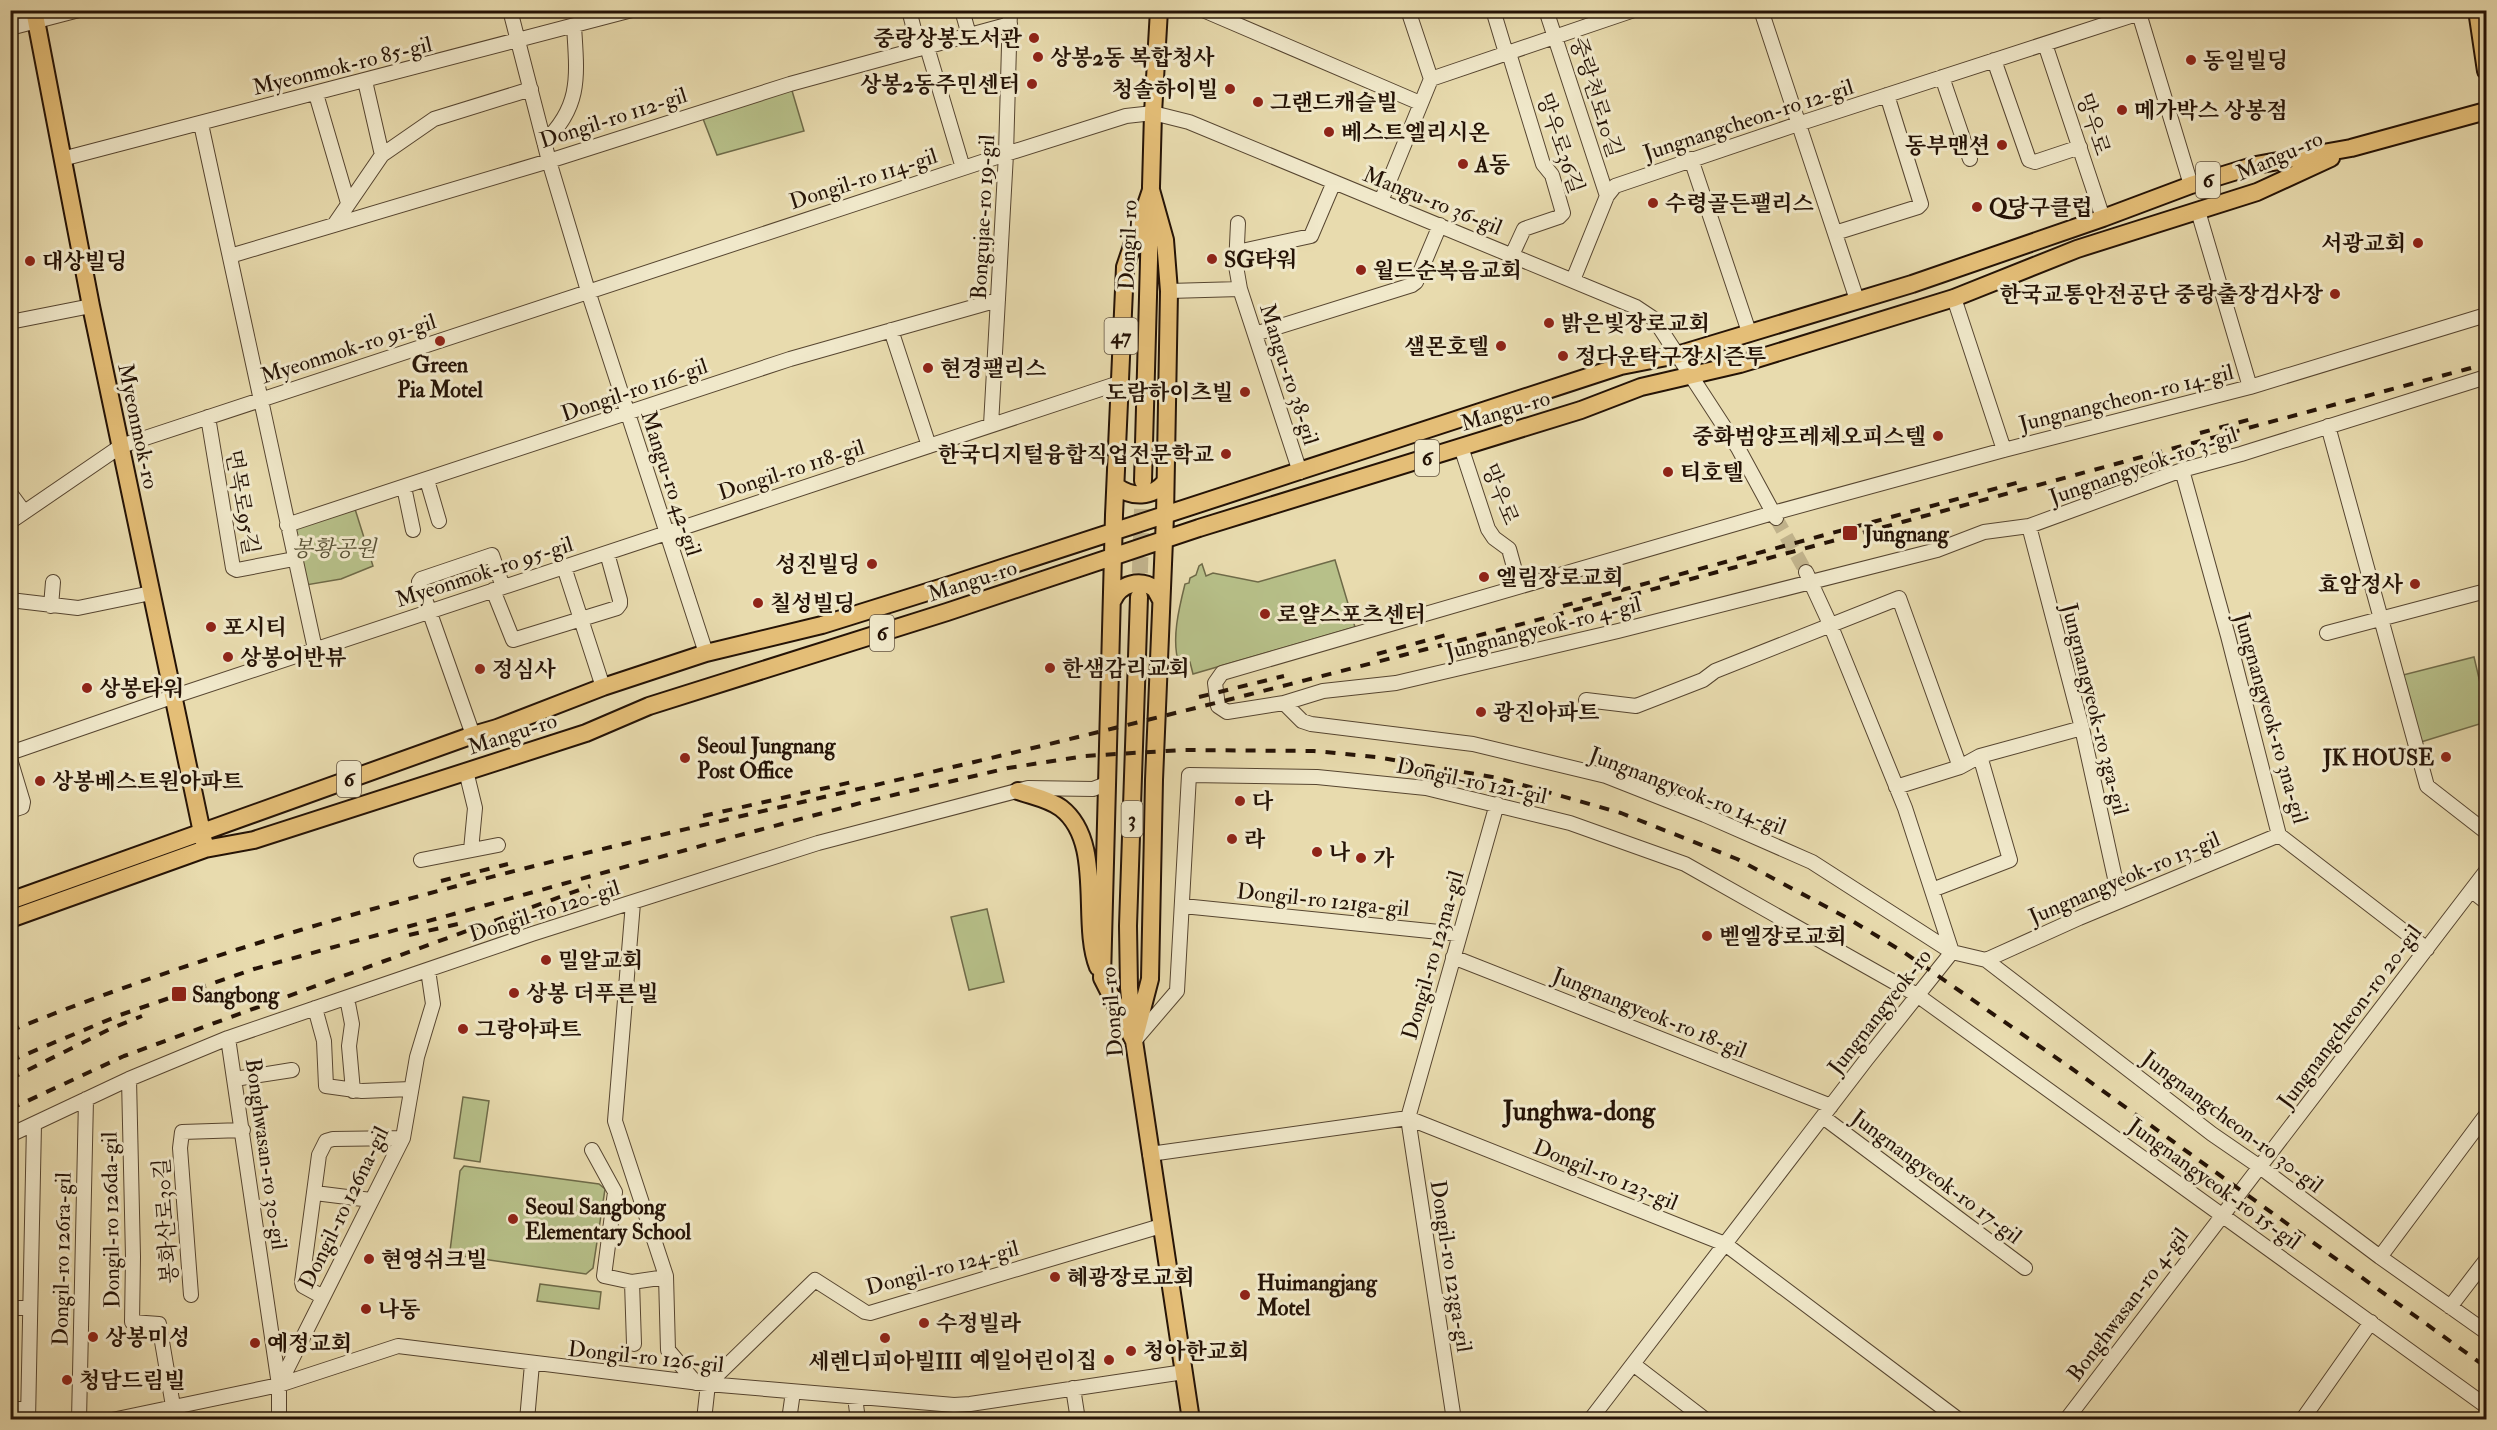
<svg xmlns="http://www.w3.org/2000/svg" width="2497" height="1430" font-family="'IM FELL Double Pica','Noto Serif KR',serif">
<rect width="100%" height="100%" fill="#e8dbae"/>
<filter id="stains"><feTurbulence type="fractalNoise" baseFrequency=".00333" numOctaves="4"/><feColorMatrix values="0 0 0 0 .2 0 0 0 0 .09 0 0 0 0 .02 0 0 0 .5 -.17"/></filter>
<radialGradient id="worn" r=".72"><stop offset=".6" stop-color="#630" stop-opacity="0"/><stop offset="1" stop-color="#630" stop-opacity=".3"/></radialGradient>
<path fill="#b7c089" stroke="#6e6a48" stroke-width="1.5" d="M790 84 804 131 717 155 700 111Z
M355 509 373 566 341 579 306 585 291 528Z
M1335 560 1355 627 1193 674 1190 662 1179 664C1171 640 1179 608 1185 584L1189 583 1190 578 1196 575 1199 566 1202 564 1206 576 1213 573 1258 582Z
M2474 657 2486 708V722L2421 742 2403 675Z
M987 909 1004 982 969 990 951 917Z
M463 1097 489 1101 480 1162 454 1158Z
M464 1166 599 1184 605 1189 593 1268 586 1274 455 1255 450 1251 460 1171Z
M540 1284 601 1292 599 1309 537 1301Z"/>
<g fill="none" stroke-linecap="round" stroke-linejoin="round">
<path stroke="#c1b38c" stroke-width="14" stroke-dasharray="14 7" stroke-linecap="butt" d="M1776 518 1806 572"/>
<path stroke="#c1b38c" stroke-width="16" stroke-dasharray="16 8" stroke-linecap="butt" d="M1139 597 1143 482"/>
<defs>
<path id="minor" d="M510 10 549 161 588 291 706 653
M909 10 919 49
M962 10 969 35
M1203 10 1420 103
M1493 10 1506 53
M1546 10 1607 196
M1761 10 1857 300
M2138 10 2191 185
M10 28 79 10
M2045 44 2103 218
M927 47 963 168
M1509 53 1543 164 1552 175 1563 213 1559 217 1524 229 1512 255
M1994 60 2029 160 2035 162 2080 147
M1942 77 1970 159
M1431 79 1634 10
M365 81 382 155
M316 94 348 203
M201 124 315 649
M544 142C582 106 577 75 574 26
M62 159 632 10
M1691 159 1749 332
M1381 201 1431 79 1408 10
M2198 211 2250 387
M1238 223 1236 266 1240 289
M334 225 382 155 434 119 531 89
M1835 233 1918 207 1921 204 1887 95
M1237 252 1311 236 1334 182
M230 256 549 161 790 84 1010 24
M1573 280 1607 196 1615 186 1798 124 2149 10
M1169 291 1240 289 1300 472
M1954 298 2004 450
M2486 315 2250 387 2004 450 1773 513 1222 673 1215 683 1218 706 1227 712 1284 703 1323 691 1396 683 1618 631 1937 550 1984 532 2029 526 2182 470 2241 454 2486 377
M10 322 91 306
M891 330 929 446
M1255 334 1412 285 1416 282 1440 225
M208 417 233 568 237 570 294 559
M991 425 1006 154 1010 10
M2328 426 2427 786 2486 832
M1461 447 1488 529 1494 538 1509 549 1519 585
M2182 470 2228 636 2279 835 2427 949
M427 480 439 521
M404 487 413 530
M10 493 24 512
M10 522 121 446 1006 154 1126 116 1153 113 1189 122 1636 307 1654 319 1738 448 1776 518
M287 525 790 359 998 300
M2029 526 2082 728 2120 901
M564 567 603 687
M493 590 513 640 617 608 620 604V600L607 553
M10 600 78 608 151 593
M51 606 53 582
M2327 633 2486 591
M1586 700 1636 706 1703 680 1715 671 1899 598 1960 767
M1284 703 1302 721 1311 724 1473 744 1606 776 1705 815 1812 862 1952 952 1986 960 2212 1134 2260 1167 2380 1257 2486 1332
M473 735 419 582 421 579 492 555 503 587
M10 753 172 697 1119 383
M10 759 23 802 22 807 10 811
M466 771 475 808 471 850
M1896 787 1960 767 1980 756 2082 728
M421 860 498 845
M1932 890 2010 860 1980 756
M2472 891 2486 902
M633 903 615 1121 666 1276 668 1350 696 1383
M1183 906 1459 934
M1453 957 1831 1106
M1986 960 2079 918 2279 835
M347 998 352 1024 349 1046 353 1091
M315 1008 324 1041 326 1086 362 1091 411 1089
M228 1038 279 1385V1420
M1135 1040 1177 991 1189 775 1317 777 1426 788 1570 823 1685 864 1917 995 2486 1406
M129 1079 133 1257 132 1322 159 1324 173 1406
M235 1079 292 1070
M1823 1117 2025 1268
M10 1135 129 1079 228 1038 532 934 818 843 1028 788 1093 789 1106 784
M592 1150 615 1192 604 1276 632 1282 666 1277
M1150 1154 1408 1118 1725 1244 1959 1420
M315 1193 371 1200
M2380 1257 2486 1115
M632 1282 634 1344
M191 1295 180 1148 182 1132 243 1130
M323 1297 303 1286 302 1282 319 1155 326 1141 333 1139 403 1138
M2450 1307 2486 1260
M10 1308H29
M1633 1364 1706 1420
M279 1385 403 1138 417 1057 433 1004 428 970
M1073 1388 1078 1420
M855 1397 858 1420
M10 1409H28
M28 1420 34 1124
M79 1420 86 1099
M112 1420 279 1385 398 1346 708 1384 954 1405 970 1404 1184 1372
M527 1420 532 1364
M704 1420 708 1384 815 1280 865 1312 870 1313 1161 1226
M789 1420 793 1392
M1454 1420 1408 1118 1497 804
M1590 1420 1866 1060 1952 952 1905 808 1830 624 1806 572
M2066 1420 2486 871
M2302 1420 2371 1322"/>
<path id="major" d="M34 10 91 306 204 842
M2477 10 2486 71
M1143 481 1153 113 1159 10
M1116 486C1132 498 1152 498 1165 482
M1139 597 1128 926 1129 988 1134 1041 1191 1420
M1113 600C1120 584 1140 578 1155 589L1161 600
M1018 791C1032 796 1049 799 1061 808 1105 842 1080 922 1098 967
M10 901 473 735 497 728 603 687 706 653 822 625 953 584 1621 366 1677 355 1912 284 2103 218 2191 185 2256 165 2351 148 2486 111
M10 919 205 849 254 840 586 733 649 706 947 612 1199 528 1581 410 1641 387 1740 364 1954 298 2077 249 2257 192 2331 158
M1134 1041 1102 978 1114 515 1125 267 1151 190
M1134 1041 1150 979 1154 780 1165 516 1169 291 1165 240 1151 190"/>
</defs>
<use href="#minor" stroke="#564530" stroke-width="16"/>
<use href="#major" stroke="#251306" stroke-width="20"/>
<use href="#minor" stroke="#f0e8ca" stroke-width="14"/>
<use href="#major" stroke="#e4be77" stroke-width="16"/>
<path stroke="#251306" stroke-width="4" stroke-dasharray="10 10" stroke-linecap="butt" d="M2200 433 2255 418
M1563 606 2020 482
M1377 654 1446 635
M1199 697 1284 676
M703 816 852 782
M441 881 508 864
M409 935 467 922
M10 1031C354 892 720 825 1078 737 1550 622 2017 489 2486 364
M10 1061 120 1015 254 969 744 834 868 801 1008 768 1085 756 1182 750 1314 751 1376 757 1498 778 1621 813 1737 859 1849 919 1905 953 2071 1068 2486 1367
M10 1079 112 1028 142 1016
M10 1109 124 1056 590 886"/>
</g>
<g fill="#8f2418" stroke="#f0e8ca" stroke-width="2">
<circle cx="1034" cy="38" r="6"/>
<circle cx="1038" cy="57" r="6"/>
<circle cx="2191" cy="60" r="6"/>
<circle cx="1032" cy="84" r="6"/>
<circle cx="1230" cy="89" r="6"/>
<circle cx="1258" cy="102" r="6"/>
<circle cx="2122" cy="110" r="6"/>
<circle cx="1329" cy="132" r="6"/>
<circle cx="2002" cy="145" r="6"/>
<circle cx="1463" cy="164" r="6"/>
<circle cx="1653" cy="203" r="6"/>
<circle cx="1977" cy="207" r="6"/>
<circle cx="2418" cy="243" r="6"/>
<circle cx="1212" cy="259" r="6"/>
<circle cx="30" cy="261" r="6"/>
<circle cx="1361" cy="270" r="6"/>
<circle cx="2335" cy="294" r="6"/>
<circle cx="1549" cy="323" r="6"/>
<circle cx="440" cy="341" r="6"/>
<circle cx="1501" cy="346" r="6"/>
<circle cx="1563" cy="356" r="6"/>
<circle cx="928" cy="368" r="6"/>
<circle cx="1245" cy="392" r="6"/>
<circle cx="1938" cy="436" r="6"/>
<circle cx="1226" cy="454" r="6"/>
<circle cx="1668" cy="472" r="6"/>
<rect x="1842" y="525" width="16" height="16" rx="3"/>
<circle cx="872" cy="564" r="6"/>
<circle cx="1484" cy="577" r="6"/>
<circle cx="2415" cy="584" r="6"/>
<circle cx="758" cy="603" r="6"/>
<circle cx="1265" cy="614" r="6"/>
<circle cx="211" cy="627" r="6"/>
<circle cx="228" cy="657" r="6"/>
<circle cx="1050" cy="668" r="6"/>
<circle cx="480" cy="669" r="6"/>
<circle cx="87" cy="688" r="6"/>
<circle cx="1481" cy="712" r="6"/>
<circle cx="2446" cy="757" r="6"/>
<circle cx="685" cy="758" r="6"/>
<circle cx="40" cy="781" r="6"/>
<circle cx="1240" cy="801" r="6"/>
<circle cx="1232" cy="839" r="6"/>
<circle cx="1317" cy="852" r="6"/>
<circle cx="1361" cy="858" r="6"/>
<circle cx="1707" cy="936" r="6"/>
<circle cx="546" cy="960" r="6"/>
<circle cx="514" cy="993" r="6"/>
<rect x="171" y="986" width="16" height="16" rx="3"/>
<circle cx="463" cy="1029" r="6"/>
<circle cx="513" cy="1219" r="6"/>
<circle cx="369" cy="1259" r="6"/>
<circle cx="1055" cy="1277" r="6"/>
<circle cx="1245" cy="1295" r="6"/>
<circle cx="366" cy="1309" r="6"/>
<circle cx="924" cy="1323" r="6"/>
<circle cx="93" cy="1337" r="6"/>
<circle cx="885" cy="1338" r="6"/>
<circle cx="255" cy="1343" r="6"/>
<circle cx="1131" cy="1351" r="6"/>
<circle cx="1109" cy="1360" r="6"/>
<circle cx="67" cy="1380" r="6"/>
</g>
<g text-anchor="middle" stroke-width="6" stroke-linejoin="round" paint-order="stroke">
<g fill="#f0e8ca" stroke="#625341" stroke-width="1.5">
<rect x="2196" y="162" width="24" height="36" rx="4.5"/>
<rect x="1104.5" y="318" width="33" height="36" rx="4.5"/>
<rect x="1415" y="440" width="24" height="36" rx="4.5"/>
<rect x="870" y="615" width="24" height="36" rx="4.5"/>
<rect x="337" y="761" width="24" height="36" rx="4.5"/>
<rect x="1121.5" y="801" width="21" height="36" rx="4.5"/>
</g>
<g font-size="21" font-weight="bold" fill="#251306">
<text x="2208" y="187">6</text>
<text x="1121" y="343">47</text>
<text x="1427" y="465">6</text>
<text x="882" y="640">6</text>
<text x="349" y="786">6</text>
<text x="1132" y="826">3</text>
</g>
<g font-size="22" font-weight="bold" fill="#251306" stroke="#f0e8ca" text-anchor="start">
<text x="1022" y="46" text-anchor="end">중랑상봉도서관</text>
<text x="1050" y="65">상봉2동 복합청사</text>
<text x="2203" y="68">동일빌딩</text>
<text x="1020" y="92" text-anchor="end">상봉2동주민센터</text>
<text x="1218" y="97" text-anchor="end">청솔하이빌</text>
<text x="1270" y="110">그랜드캐슬빌</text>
<text x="2134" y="118">메가박스 상봉점</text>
<text x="1341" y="140">베스트엘리시온</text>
<text x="1990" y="153" text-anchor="end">동부맨션</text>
<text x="1475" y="172">A동</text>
<text x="1665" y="211">수령골든팰리스</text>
<text x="1989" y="215">Q당구클럽</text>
<text x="2406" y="251" text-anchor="end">서광교회</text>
<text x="1224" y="267">SG타워</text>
<text x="42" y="269">대상빌딩</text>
<text x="1373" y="278">월드순복음교회</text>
<text x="2323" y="302" text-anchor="end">한국교통안전공단 중랑출장검사장</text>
<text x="1561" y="331">밝은빛장로교회</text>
<text x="1489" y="354" text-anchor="end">샐몬호텔</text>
<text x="1575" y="364">정다운탁구장시즌투</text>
<text x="440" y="372" text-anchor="middle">Green<tspan x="440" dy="25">Pia Motel</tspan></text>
<text x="940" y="376">현경팰리스</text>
<text x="1233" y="400" text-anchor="end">도람하이츠빌</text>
<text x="1926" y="444" text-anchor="end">중화범양프레체오피스텔</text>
<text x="1214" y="462" text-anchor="end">한국디지털융합직업전문학교</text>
<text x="1680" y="480">티호텔</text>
<text x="1864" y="541">Jungnang</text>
<text x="860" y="572" text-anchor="end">성진빌딩</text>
<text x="1496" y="585">엘림장로교회</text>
<text x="2403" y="592" text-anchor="end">효암정사</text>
<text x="770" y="611">칠성빌딩</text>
<text x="1277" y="622">로얄스포츠센터</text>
<text x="223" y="635">포시티</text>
<text x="240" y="665">상봉어반뷰</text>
<text x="1062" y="676">한샘감리교회</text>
<text x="492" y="677">정심사</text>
<text x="99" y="696">상봉타워</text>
<text x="1493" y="720">광진아파트</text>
<text x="697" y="753">Seoul Jungnang<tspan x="697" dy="25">Post Office</tspan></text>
<text x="2434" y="765" text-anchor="end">JK HOUSE</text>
<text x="52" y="789">상봉베스트원아파트</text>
<text x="1252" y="809">다</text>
<text x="1244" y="847">라</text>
<text x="1329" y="860">나</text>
<text x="1373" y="866">가</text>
<text x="1719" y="944">벧엘장로교회</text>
<text x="558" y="968">밀알교회</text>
<text x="526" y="1001">상봉 더푸른빌</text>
<text x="192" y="1002">Sangbong</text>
<text x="475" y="1037">그랑아파트</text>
<text x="525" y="1214">Seoul Sangbong<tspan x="525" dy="25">Elementary School</tspan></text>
<text x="381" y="1267">현영쉬크빌</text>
<text x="1067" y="1285">혜광장로교회</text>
<text x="1257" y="1290">Huimangjang<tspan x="1257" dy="25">Motel</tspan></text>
<text x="378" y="1317">나동</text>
<text x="936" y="1331">수정빌라</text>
<text x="105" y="1345">상봉미성</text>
<text x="267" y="1351">예정교회</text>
<text x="1143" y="1359">청아한교회</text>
<text x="1097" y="1368" text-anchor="end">예일어린이집</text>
<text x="885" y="1369" text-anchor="middle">세렌디피아빌III</text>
<text x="79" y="1388">청담드림빌</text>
</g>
<g font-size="22" fill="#251306" stroke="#f0e8ca">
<text transform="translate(342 65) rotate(-14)" y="8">Myeonmok-ro 85-gil</text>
<text transform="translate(1597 97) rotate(72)" y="8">중랑천로10길</text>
<text transform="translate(613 117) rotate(-18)" y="8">Dongil-ro 112-gil</text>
<text transform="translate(1748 119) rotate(-18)" y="8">Jungnangcheon-ro 12-gil</text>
<text transform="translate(2094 124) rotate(72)" y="8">망우로</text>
<text transform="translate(1561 143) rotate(71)" y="8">망우로36길</text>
<text transform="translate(2279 155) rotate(-24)" y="8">Mangu-ro</text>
<text transform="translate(863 178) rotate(-18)" y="8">Dongil-ro 114-gil</text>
<text transform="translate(1433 200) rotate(22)" y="8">Mangu-ro 36-gil</text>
<text transform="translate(982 217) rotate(-87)" y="8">Bongujae-ro 19-gil</text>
<text transform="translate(1127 245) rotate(-88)" y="8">Dongil-ro</text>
<text transform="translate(348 348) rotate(-18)" y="8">Myeonmok-ro 91-gil</text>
<text transform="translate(1290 374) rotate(72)" y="8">Mangu-ro 38-gil</text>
<text transform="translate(634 389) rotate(-19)" y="8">Dongil-ro 116-gil</text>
<text transform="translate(2126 397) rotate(-14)" y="8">Jungnangcheon-ro 14-gil</text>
<text transform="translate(1505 410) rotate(-17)" y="8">Mangu-ro</text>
<text transform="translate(139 426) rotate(78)" y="8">Myeonmok-ro</text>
<text transform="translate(2143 465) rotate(-19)" y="8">Jungnangyeok-ro 3-gil</text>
<text transform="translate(791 469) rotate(-18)" y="8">Dongil-ro 118-gil</text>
<text transform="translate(672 483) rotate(72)" y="8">Mangu-ro 42-gil</text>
<text transform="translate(1501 494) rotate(68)" y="8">망우로</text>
<text transform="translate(243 502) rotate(80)" y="8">면목로95길</text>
<text transform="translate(484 571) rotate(-18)" y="8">Myeonmok-ro 95-gil</text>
<text transform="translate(972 580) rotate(-18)" y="8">Mangu-ro</text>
<text transform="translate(1543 627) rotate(-14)" y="8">Jungnangyeok-ro 4-gil</text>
<text transform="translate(2096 709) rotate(76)" y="8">Jungnangyeok-ro 3ga-gil</text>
<text transform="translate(2272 718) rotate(74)" y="8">Jungnangyeok-ro 3na-gil</text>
<text transform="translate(512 733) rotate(-18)" y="8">Mangu-ro</text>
<text transform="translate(1472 780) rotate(12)" y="8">Dongil-ro 121-gil</text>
<text transform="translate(1688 790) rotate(21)" y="8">Jungnangyeok-ro 14-gil</text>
<text transform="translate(2124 877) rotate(-23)" y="8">Jungnangyeok-ro 13-gil</text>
<text transform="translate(1323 899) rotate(6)" y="8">Dongil-ro 121ga-gil</text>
<text transform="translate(544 910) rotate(-18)" y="8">Dongil-ro 120-gil</text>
<text transform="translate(1432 955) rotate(-74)" y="8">Dongil-ro 123na-gil</text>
<text transform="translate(1879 1011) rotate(-52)" y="8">Jungnangyeok-ro</text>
<text transform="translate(1111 1012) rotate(-95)" y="8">Dongil-ro</text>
<text transform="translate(1650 1012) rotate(22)" y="8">Jungnangyeok-ro 18-gil</text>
<text transform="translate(2349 1016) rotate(-53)" y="8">Jungnangcheon-ro 20-gil</text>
<text transform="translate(2233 1121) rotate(37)" y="8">Jungnangcheon-ro 30-gil</text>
<text transform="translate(267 1154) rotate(82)" y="8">Bonghwasan-ro 30-gil</text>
<text transform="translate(1606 1174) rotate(22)" y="8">Dongil-ro 123-gil</text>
<text transform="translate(1937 1176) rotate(37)" y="8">Jungnangyeok-ro 17-gil</text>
<text transform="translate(2215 1183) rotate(36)" y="8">Jungnangyeok-ro 15-gil</text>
<text transform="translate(343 1207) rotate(-64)" y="8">Dongil-ro 126na-gil</text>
<text transform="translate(110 1220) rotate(-91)" y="8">Dongil-ro 126da-gil</text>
<text transform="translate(165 1221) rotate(-94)" y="8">봉화산로30길</text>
<text transform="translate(61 1259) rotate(-89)" y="8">Dongil-ro 126ra-gil</text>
<text transform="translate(1452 1266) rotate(81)" y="8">Dongil-ro 123ga-gil</text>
<text transform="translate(942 1267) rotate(-15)" y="8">Dongil-ro 124-gil</text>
<text transform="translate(2127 1304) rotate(-53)" y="8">Bonghwasan-ro 4-gil</text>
<text transform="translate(646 1356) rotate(6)" y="8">Dongil-ro 126-gil</text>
</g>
<g font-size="22" font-style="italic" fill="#585034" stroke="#f0e8ca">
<text x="334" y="556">봉황공원</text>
</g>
<g font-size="26" font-weight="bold" fill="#251306" stroke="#f0e8ca">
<text x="1579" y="1120">Junghwa-dong</text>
</g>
</g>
<rect width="2497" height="1430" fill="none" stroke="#e8dbae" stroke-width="36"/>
<rect x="12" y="12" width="2473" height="1406" fill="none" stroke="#251306" stroke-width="3"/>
<rect x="18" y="18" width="2461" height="1394" fill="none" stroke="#251306" stroke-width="1.5"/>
<rect width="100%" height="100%" filter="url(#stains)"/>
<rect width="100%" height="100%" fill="url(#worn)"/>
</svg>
